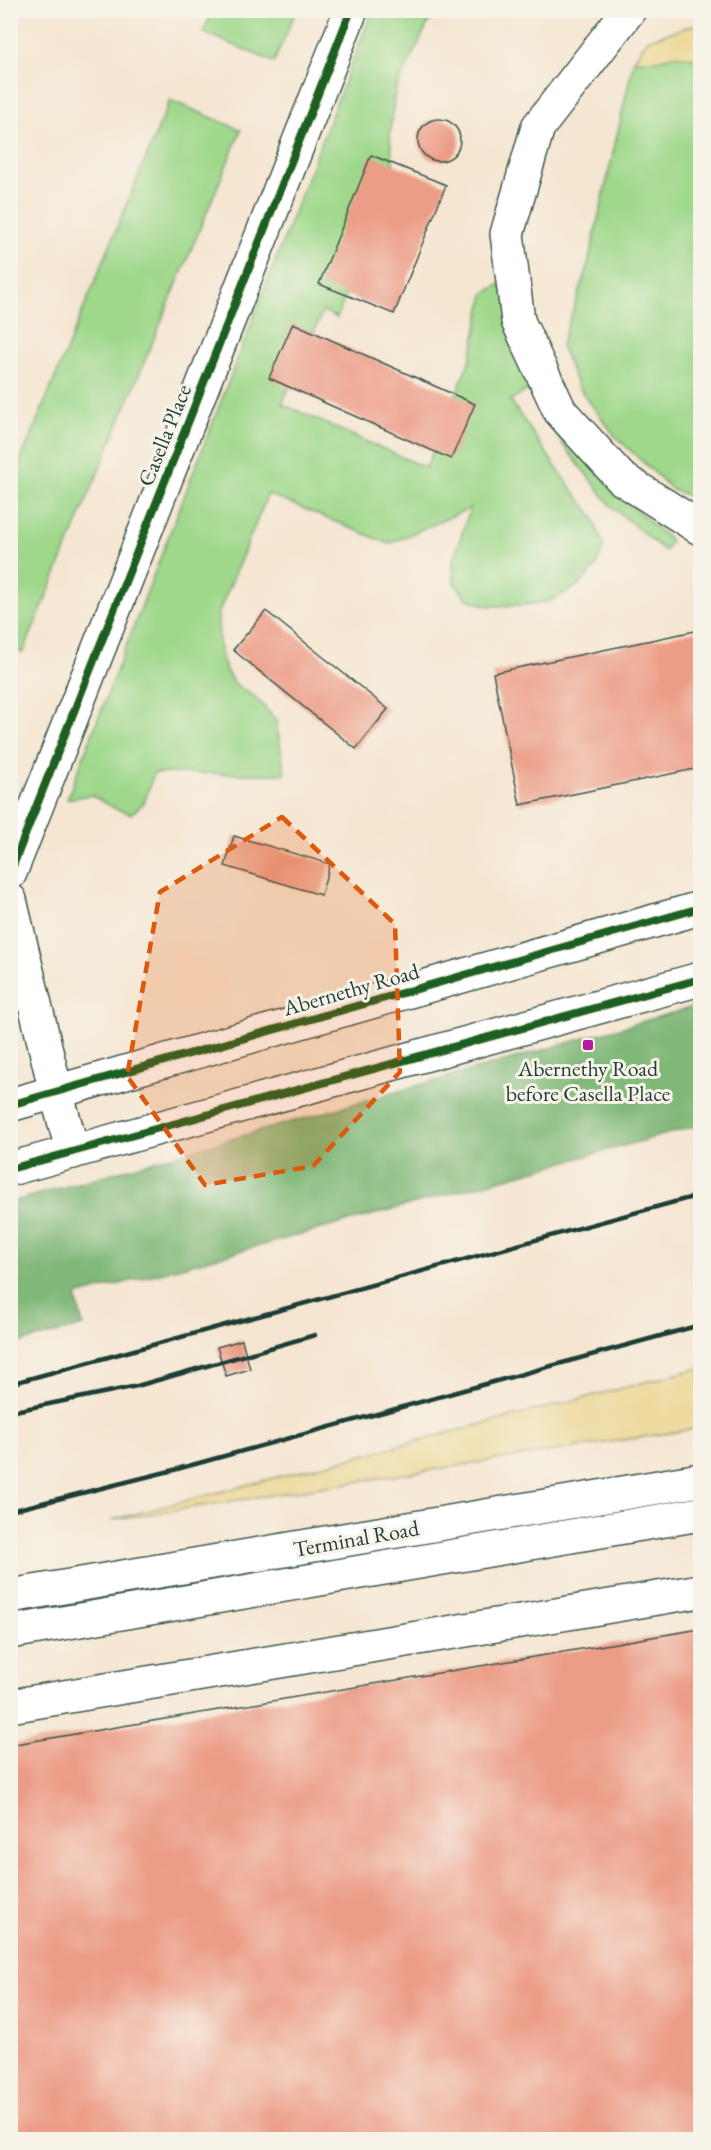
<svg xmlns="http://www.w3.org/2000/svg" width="711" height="2150" font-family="'EB Garamond',serif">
<rect width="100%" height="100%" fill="#f7f3e8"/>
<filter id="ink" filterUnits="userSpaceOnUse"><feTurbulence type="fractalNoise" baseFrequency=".0167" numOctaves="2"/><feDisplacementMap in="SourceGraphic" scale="12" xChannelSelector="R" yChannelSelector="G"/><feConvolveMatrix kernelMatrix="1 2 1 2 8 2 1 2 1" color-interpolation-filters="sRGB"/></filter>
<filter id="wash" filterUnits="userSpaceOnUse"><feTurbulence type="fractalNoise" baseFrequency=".008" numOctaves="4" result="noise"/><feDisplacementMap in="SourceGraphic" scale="24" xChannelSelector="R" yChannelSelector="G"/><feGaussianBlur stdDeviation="1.35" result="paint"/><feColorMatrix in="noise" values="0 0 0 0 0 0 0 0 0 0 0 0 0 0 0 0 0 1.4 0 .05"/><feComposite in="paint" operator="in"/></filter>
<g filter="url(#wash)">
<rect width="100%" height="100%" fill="#f5e6d1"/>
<path fill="#9fd88b" stroke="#5f8a60" stroke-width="1.5" d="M213 10H296V11L274 62 203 32Z
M372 11H434L395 91 390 136 394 172 337 318 323 311 282 404 426 468 471 357 484 294 500 284 609 485 671 541 665 551 611 506 561 442 528 390 510 400 562 476 592 515 604 546 596 566 581 584 550 601 524 605 488 606 467 599 454 583 453 562 470 508 389 544 268 494 218 614 219 645 226 671 235 684 255 697 276 720 285 774 154 773 144 803 131 814 116 809 91 795 67 799Z
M676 55 700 59V500L673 490 615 436 578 387 561 345 586 273 634 60H656Z
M170 100 241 130 23 653 11 648V484Z"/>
<path fill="#7fb877" stroke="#4f7a56" stroke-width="1.5" d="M700 1005V1125L76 1296 83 1326 11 1345V1202Z"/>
<path fill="#eeda9e" stroke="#868c69" stroke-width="1.5" d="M700 23V59L676 55 656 60H634L647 40Z
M700 1368V1428L111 1520Z"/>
<g id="blocks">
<path fill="#ec9d87" d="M418 140a21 21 0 1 1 42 0a21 21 0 1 1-42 0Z
M371 155 446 185 394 314 319 284Z
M293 323 475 404 451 459 269 378Z
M266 611 388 709 356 749 233 650Z
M700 630V768L520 805 493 673Z
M234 836 330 864 321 895 225 866Z
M242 1340 250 1369 226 1376 217 1347Z
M700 1629V2140H10V1745Z"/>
</g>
</g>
<g filter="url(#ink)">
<use href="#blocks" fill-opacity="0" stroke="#3f564c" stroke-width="1.5"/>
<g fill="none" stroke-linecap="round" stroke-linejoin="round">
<defs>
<path id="minor" d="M629 10 538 127 507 234 518 321 560 411 621 478 700 528
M10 873 351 10
M10 900 56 1092 73 1152
M10 1596 700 1480
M10 1632 700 1514
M10 1706 700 1591"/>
<path id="major" d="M10 1105 700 908
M10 1169 700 979"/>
</defs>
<use href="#minor" stroke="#3f564c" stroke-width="36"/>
<use href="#major" stroke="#3f564c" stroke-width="36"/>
<use href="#minor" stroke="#fff" stroke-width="33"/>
<use href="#major" stroke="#fff" stroke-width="33"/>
<path stroke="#1f3d34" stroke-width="4.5" d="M10 1384 700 1195
M10 1412 137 1386 315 1335
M10 1511 170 1471 700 1325"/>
<defs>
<path id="cycleway" d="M10 873 351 10
M10 1105 700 908
M10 1169 700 979"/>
</defs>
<use href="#cycleway" stroke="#f7f3e8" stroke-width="11"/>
<use href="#cycleway" stroke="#1b5e20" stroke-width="8"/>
</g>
</g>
<path fill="#de580e" fill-opacity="0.2" stroke="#de580e" stroke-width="4.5" stroke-dasharray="12 8" stroke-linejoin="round" d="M282 817 395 924 400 1072 313 1166 205 1185 127 1076 160 892Z"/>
<rect fill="#b5179e" stroke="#f7f3e8" stroke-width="2" x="582" y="1039" width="12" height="12" rx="3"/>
<g text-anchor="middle" stroke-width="6" stroke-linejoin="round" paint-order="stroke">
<g font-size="22" fill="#1f3d34" stroke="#f7f3e8">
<text transform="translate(164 435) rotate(-68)" y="8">Casella Place</text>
<text transform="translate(351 989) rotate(-16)" y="8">Abernethy Road</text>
<text transform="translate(356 1538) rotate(-10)" y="8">Terminal Road</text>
</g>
<g font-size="22" fill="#1f3d34" stroke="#f7f3e8">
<text x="588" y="1076">Abernethy Road<tspan x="588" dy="25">before Casella Place</tspan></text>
</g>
</g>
<rect width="711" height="2150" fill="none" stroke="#f7f3e8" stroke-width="36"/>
</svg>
